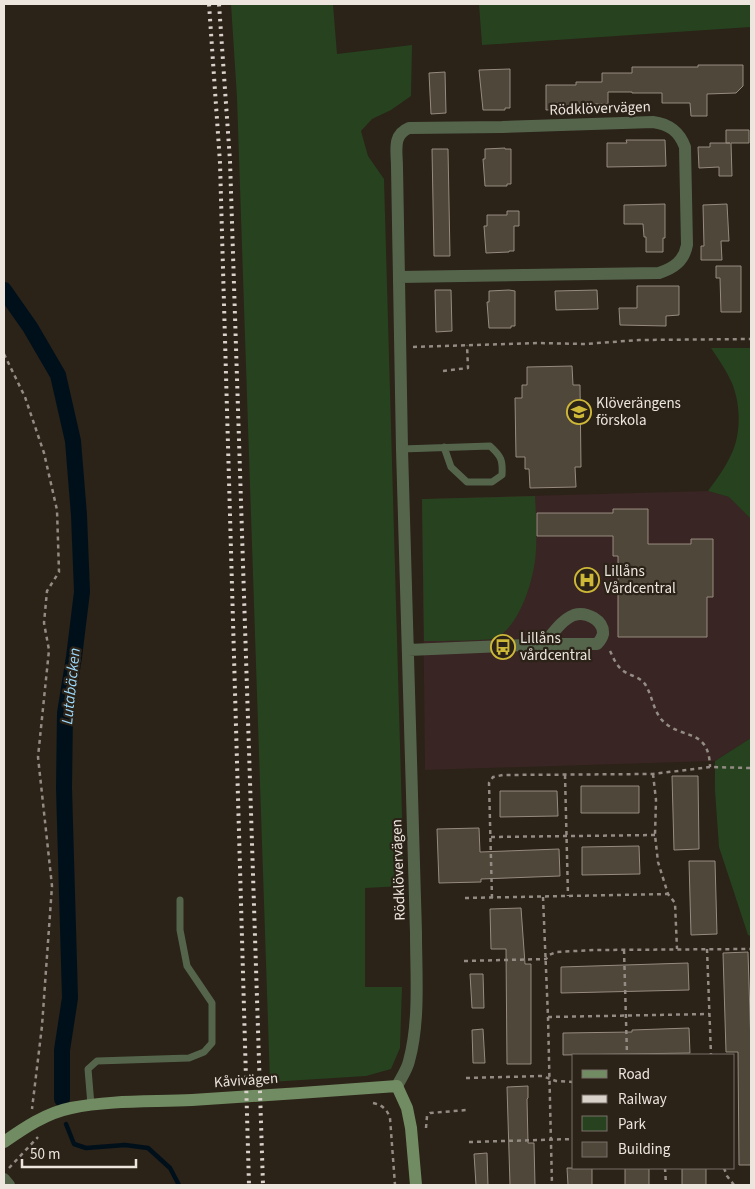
<svg xmlns="http://www.w3.org/2000/svg" width="755" height="1189" font-family="'Source Sans 3',sans-serif">
<rect width="100%" height="100%" fill="#2b2218"/>
<path fill="#392523" d="M708 491 729 497 751 519V738L715 761 425 770 422 499Z"/>
<path fill="#27421e" d="M231 4H333L337 54 412 45 411 96 391 110 372 119 361 131 368 156 384 179 404 886 365 888V987H402L400 1048 391 1069 366 1076 270 1082 237 98Z
M479 4H751V27L482 45Z
M711 348H751V519L729 497 708 491C716 480 725 468 731 455 742 433 741 399 729 377 724 367 717 357 711 348Z
M535 496C536 514 537 532 536 550 535 576 521 625 496 638 489 641 436 641 424 641L422 499Z
M751 738V936L748 935 719 847 715 791V761Z"/>
<g fill="none" stroke-linecap="round" stroke-linejoin="round">
<path stroke="#00101b" stroke-width="4.5" d="M66 1124 74 1144 86 1148 125 1145 148 1148 170 1168 179 1185"/>
<path stroke="#00101b" stroke-width="16" d="M4 290 30 327 58 375 73 441 79 515 82 592 74 657 65 713 64 788 70 998 62 1050V1099"/>
</g>
<path fill="#50473b" stroke="#968b7e" d="M698 65H743V86L736 93 707 94V116H691L690 103H662V93H632V92H608V104H595V108L546 110V85H576V82H602V73H632V67H698Z
M510 69V108H505V110H483L479 70Z
M445 72 446 113 431 114 429 73Z
M726 130H749V143H731L732 176H719V167L699 168 698 147H710V143H730H726Z
M626 140H665L666 166 607 167V143H627Z
M505 148V149H511V184H507V186H485L483 159H485V149Z
M432 149H448L450 256H434Z
M665 204V238H663V252H646V237H644L643 224H624V205Z
M727 204 729 241H721L722 260H701V246H704L703 205Z
M507 211H519V226H514V251H509V252L486 253 484 226H487V215H507Z
M716 266H741V312H721L720 278H716Z
M637 286H679V315L666 316V326L620 325 619 308H637Z
M435 290H451L452 331 436 332Z
M509 290 515 291V326H511V328H489L487 302H489V291Z
M597 290 598 309 556 310 555 291Z
M572 366 573 385H580L581 467H575L576 487 530 488 529 469H525V457H516L515 398H522V385H527V367Z
M613 509H648V544H691V539H713V597H707V637H618V556H613V536H537V513H613Z
M672 776H698L699 849 674 850Z
M581 786H639V813H581Z
M500 791H557L558 816 500 817Z
M479 828 480 852 559 849 560 876 481 879V882L439 883 437 829Z
M639 846 640 874 582 875V847Z
M689 861H715L717 934 691 935Z
M521 908 525 964H531V1064H507L506 949H491L490 909Z
M748 952 751 1046V1165H739L738 1052H726L723 953Z
M688 963 689 990 561 993V967Z
M470 974H483L484 1008H472Z
M689 1028 690 1053 563 1055V1033L632 1032V1030Z
M483 1029 485 1063H473L472 1030Z
M528 1086V1098L527 1099 528 1143H534L535 1185H510L507 1087Z
M487 1153 488 1185H476L474 1154Z
M567 1168H592V1185H568Z
M625 1168H649V1185H625Z
M682 1168H706V1185H682Z"/>
<g fill="none" stroke-linecap="round" stroke-linejoin="round">
<path stroke="#938c84" stroke-width="2.5" stroke-dasharray="4 4" stroke-linecap="butt" d="M413 347 538 343 585 344 639 340 751 339
M4 354 25 397 44 453 57 510 59 572 47 591 44 623 49 650 38 757 52 886 42 1026 32 1109
M443 371 468 368 467 345
M610 651C613 657 616 665 622 670 629 676 639 676 645 684 652 695 653 709 661 719 680 741 709 726 710 767
M653 774 656 800 655 835 658 862 668 894 675 903 677 949
M565 775 568 896
M491 837 655 835
M543 897 548 1017 552 1185
M465 898 668 894
M492 898 489 783 493 777 503 775 653 774 710 767 751 768
M707 949 711 1055
M624 950 627 1055
M464 961 546 959 549 955 556 952 595 950 751 949
M548 1017 709 1014
M466 1078 542 1076 556 1081 574 1082
M373 1103C382 1105 387 1109 390 1118L395 1185
M426 1128 427 1116 430 1113 467 1110
M469 1142 574 1139
M9 1168 38 1137
M665 1168 666 1185
M724 1168 727 1176 734 1185"/>
<path stroke="#55654c" stroke-width="7" d="M402 449 490 446C501 456 503 460 502 475L492 482H467L451 467 444 447
M91 1105 88 1069 97 1061 189 1058 204 1052 212 1043V1003L187 966 180 930V900"/>
<path stroke="#55654c" stroke-width="12" d="M408 650 550 644H597C600 641 602 638 603 634 604 620 586 611 574 615 561 620 552 635 543 645
M397 1086C401 1078 407 1070 409 1061 420 1021 416 974 416 933L402 449 397 167C397 151 392 135 409 128L502 127 653 122C669 124 679 131 685 147L687 245C684 261 674 268 659 273L399 277
M4 1179 9 1185"/>
<path stroke="#718b62" stroke-width="12" d="M4 1142C24 1128 46 1113 71 1108 110 1100 152 1102 192 1100 260 1096 329 1091 397 1086L407 1108 411 1128 416 1185"/>
<path stroke="#d8d2cb" stroke-width="4" stroke-dasharray="2.5 5" stroke-linecap="butt" d="M209 4 220 163 249 1185
M219 4 230 161 263 1185"/>
</g>
<defs>
<symbol id="school-ring" viewBox="-11 -11 22 22"><circle r="9.5" fill="#2b2218" stroke="#ceb837" stroke-width="1.5"/><path d="M0-5L7-2L0 1L-7-2ZM-4 1L0 2.5L4 1V4Q0 6-4 4Z" fill="#ceb837"/></symbol>
<symbol id="hospital-ring" viewBox="-11 -11 22 22"><circle r="9.5" fill="#2b2218" stroke="#ceb837" stroke-width="1.5"/><path d="M-5-5h3v3.5h4V-5h3V5h-3V1.5h-4V5h-3Z" fill="#ceb837"/></symbol>
<symbol id="bus-ring" viewBox="-11 -11 22 22"><circle r="9.5" fill="#2b2218" stroke="#ceb837" stroke-width="1.5"/><path d="M-5-6H5V4H4V6H2V4H-2V6H-4V4H-5ZM-3.5-4V0h7V-4ZM-3.5 1.2v1.5H-2V1.2ZM2 1.2v1.5H3.5V1.2Z" fill="#ceb837"/></symbol>
</defs>
<g fill-rule="evenodd">
<use href="#school-ring" x="565" y="398" width="28" height="28"/>
<use href="#hospital-ring" x="573" y="566" width="28" height="28"/>
<use href="#bus-ring" x="489" y="633" width="28" height="28"/>
</g>
<g text-anchor="middle" stroke-width="4.5" stroke-linejoin="round" paint-order="stroke">
<g font-size="15" fill="#ece6df" stroke="#2b2218">
<text transform="translate(600 108) rotate(-2)" y="5">Rödklövervägen</text>
<text transform="translate(398 870) rotate(-92)" y="5">Rödklövervägen</text>
<text transform="translate(246 1080) rotate(-4)" y="5">Kåvivägen</text>
</g>
<g font-size="15" fill="#ece6df" stroke="#2b2218" text-anchor="start">
<text x="596" y="408">Klöverängens<tspan x="596" dy="17">förskola</tspan></text>
<text x="604" y="576">Lillåns<tspan x="604" dy="17">Vårdcentral</tspan></text>
<text x="520" y="643">Lillåns<tspan x="520" dy="17">vårdcentral</tspan></text>
</g>
<g font-size="16" font-style="italic" fill="#9bd8f9" stroke="#2b2218">
<text transform="translate(70 686) rotate(-84)" y="6">Lutabäcken</text>
</g>
</g>
<rect width="755" height="1189" fill="none" stroke="#ece6df" stroke-width="10"/>
<rect x="572" y="1054" width="162" height="115" fill="#2b2218" stroke="#787068"/>
<rect x="582" y="1070" width="25" height="8" fill="#718b62" stroke="#787068"/>
<text x="618" y="1079" font-size="15" fill="#ece6df">Road</text>
<rect x="582" y="1095" width="25" height="8" fill="#d8d2cb" stroke="#787068"/>
<text x="618" y="1104" font-size="15" fill="#ece6df">Railway</text>
<rect x="582" y="1116" width="25" height="15" fill="#27421e" stroke="#787068"/>
<text x="618" y="1129" font-size="15" fill="#ece6df">Park</text>
<rect x="582" y="1142" width="25" height="15" fill="#50473b" stroke="#787068"/>
<text x="618" y="1154" font-size="15" fill="#ece6df">Building</text>
<path d="M22 1159v8h114v-8" fill="none" stroke="#ece6df" stroke-width="2.5"/>
<text x="30" y="1159" font-size="15" fill="#ece6df" stroke="#2b2218" stroke-width="4" paint-order="stroke">50 m</text>
</svg>
